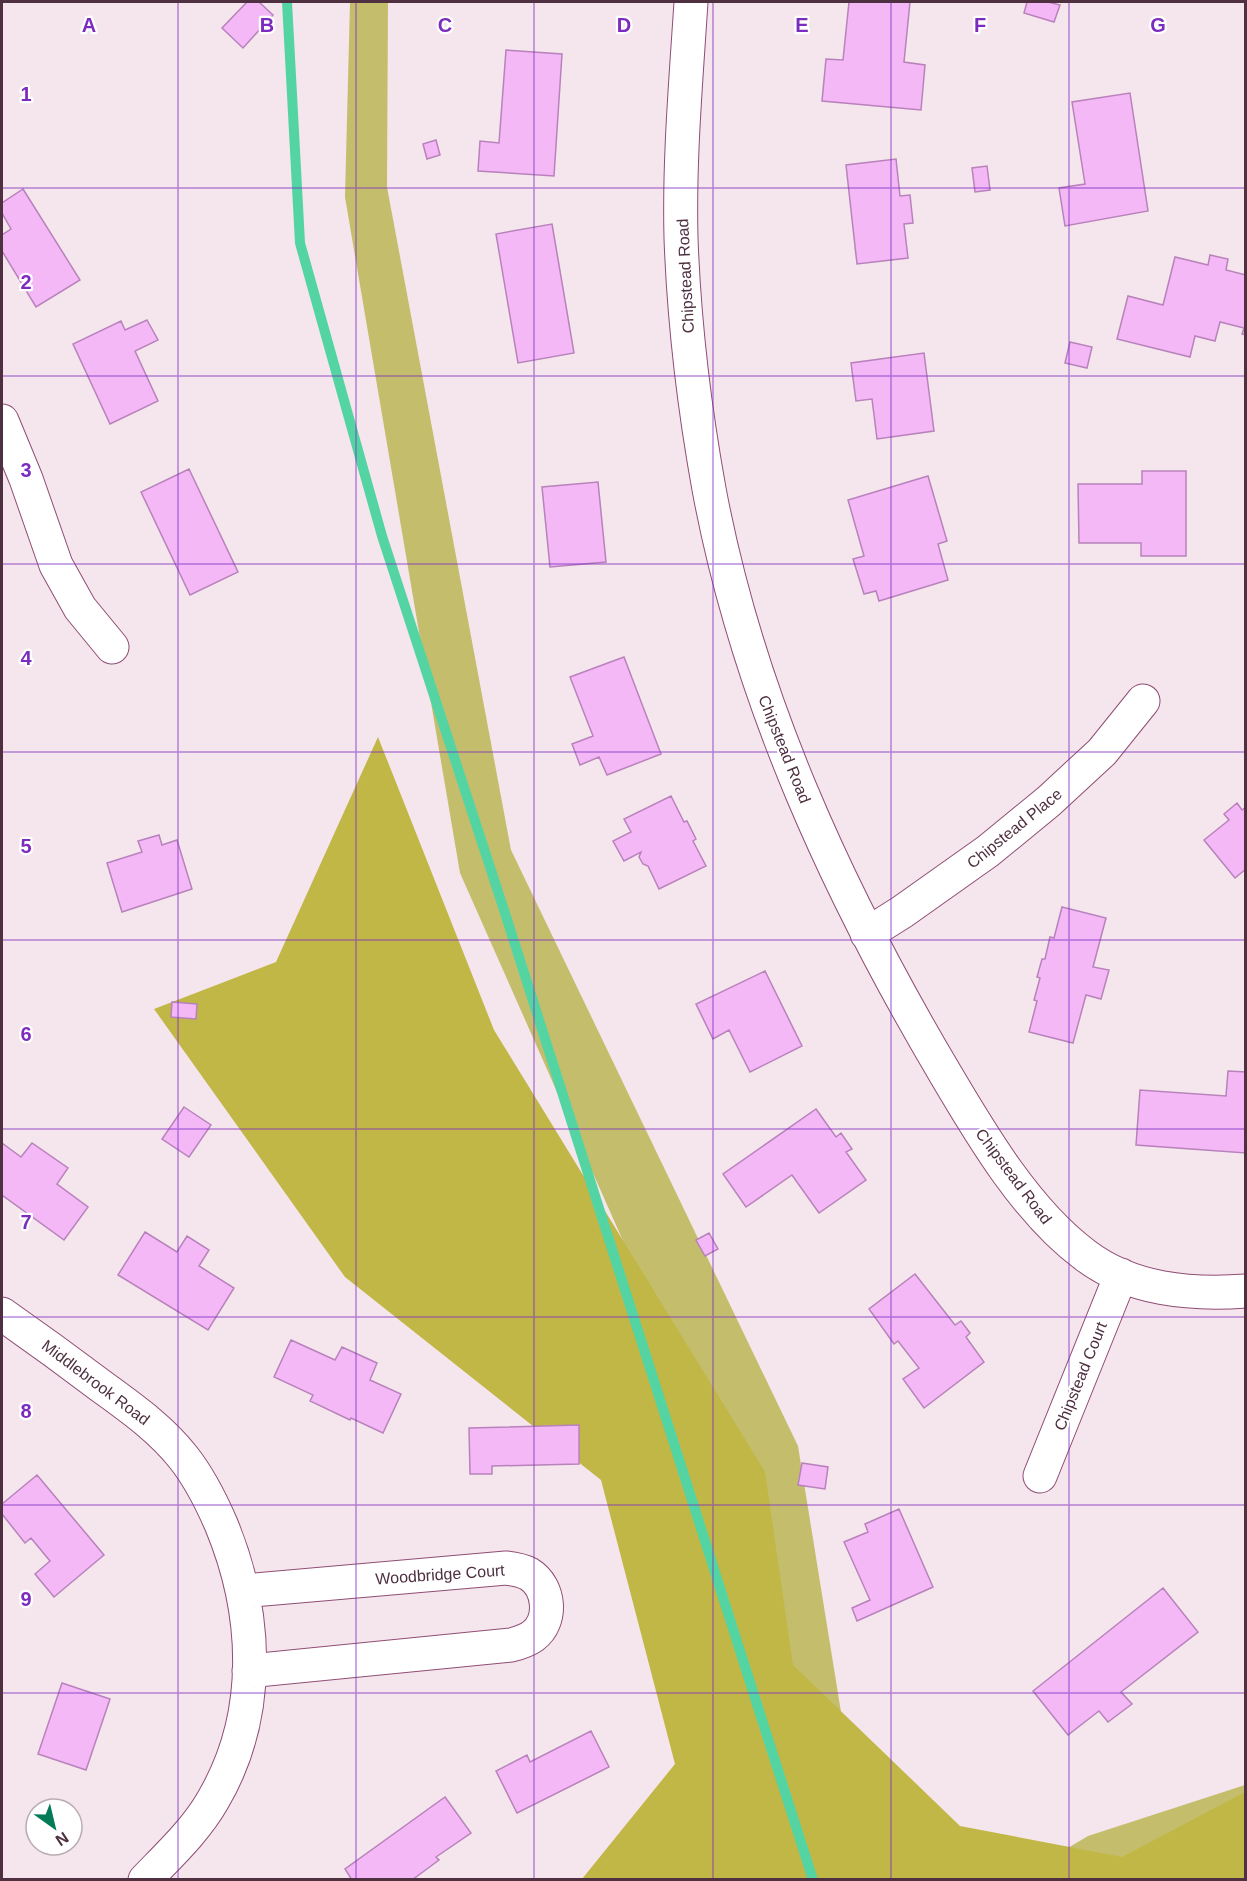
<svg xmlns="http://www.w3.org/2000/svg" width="1247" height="1881" font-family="Helvetica,sans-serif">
<rect width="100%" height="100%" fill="#f5e5ed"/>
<path fill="#c4be6c" d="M350 2H388L387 187 511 850 798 1446 868 1879H844L729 1480 460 873 345 197Z
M1245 1785V1879L1014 1880 1088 1836Z"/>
<path fill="#c0b746" d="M378 737 494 1030 765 1472 793 1665 960 1826 1122 1857 1245 1792V1879H582L675 1764 601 1480 345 1277 154 1009 276 962Z"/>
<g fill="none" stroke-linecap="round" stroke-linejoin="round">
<path stroke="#54d4a3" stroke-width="10" d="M287 2 300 243 382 536 504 910 813 1880"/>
</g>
<path fill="#f4b8f7" stroke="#b882bb" stroke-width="1.5" d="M247 2H259L273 15 243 48 222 28Z
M849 2H910L904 62 925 65 921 110 822 101 826 59 843 60Z
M1027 2H1048L1060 5 1054 22 1024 13Z
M506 50 562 54 554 176 478 171 480 141 499 143Z
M1130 93 1148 211 1065 226 1059 188 1085 184 1072 102Z
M436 140 440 155 427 159 423 144Z
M896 159 900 196 910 195 913 223 904 224 908 258 857 264 846 165Z
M987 166 990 190 975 192 972 168Z
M23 189 80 280 36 307 2 251V235L11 229 2 213V203Z
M552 224 574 353 518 363 496 234Z
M1210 255 1228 259 1226 270 1246 275V335L1242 334 1244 328 1220 322 1215 341 1195 336 1190 357 1117 339 1128 296 1163 305 1175 257 1208 265Z
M147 320 158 340 135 351 158 401 110 424 73 344 121 321 125 330Z
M1070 342 1092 347 1087 368 1065 363Z
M924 353 934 431 877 439 872 399 856 401 851 363Z
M189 469 238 572 190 595 141 492Z
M1142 471H1186V556H1141V543H1079L1078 484H1142Z
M928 476 947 541 938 544 948 580 879 601 876 591 864 594 853 559 864 556 848 500Z
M598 482 606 562 550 567 542 487Z
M624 657 661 754 607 775 599 757 580 765 572 744 593 736 570 677Z
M671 796 684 822 687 821 696 839 693 841 706 866 659 889 648 866 643 864 639 857 641 852 624 861 613 841 631 832 624 819Z
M1237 803 1242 810 1246 807V869L1235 878 1204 840 1229 820 1224 814Z
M159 835 162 845 177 840 192 889 122 912 107 863 142 852 138 841Z
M1062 907 1106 918 1093 967 1109 970 1101 999 1086 995 1073 1043 1029 1032 1037 1001 1034 1000 1040 978 1037 977 1042 959H1045L1050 937 1054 938Z
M765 971 802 1046 750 1072 729 1030 713 1039 696 1004Z
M172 1002 197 1004 196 1019 171 1017Z
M1228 1071 1246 1072V1153L1136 1145 1140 1090 1226 1096Z
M184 1107 211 1125 189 1157 162 1139Z
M816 1109 836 1137 841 1133 852 1149 846 1152 866 1180 819 1213 792 1175 746 1207 723 1174Z
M2 1143 21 1157 32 1143 68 1168 57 1184 88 1207 64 1240 2 1195Z
M145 1232 177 1252 187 1236 209 1250 199 1266 234 1288 208 1330 118 1275Z
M709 1233 718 1249 705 1256 696 1240Z
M915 1274 955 1325 961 1321 970 1333 966 1337 984 1362 924 1408 903 1379 919 1368 898 1341 894 1344 869 1309Z
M291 1340 335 1360 342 1347 377 1363 370 1380 401 1394 383 1433 351 1418 350 1420 310 1401 313 1395 274 1377Z
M579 1425V1464L492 1466V1474H470L469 1428Z
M802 1463 828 1467 825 1489 798 1485Z
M37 1475 104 1555 54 1597 35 1574 50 1561 31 1538 25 1543 2 1514V1504Z
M899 1509 933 1587 857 1621 852 1608 870 1600 844 1542 868 1532 865 1524Z
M1163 1588 1198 1632 1121 1692 1132 1704 1108 1722 1099 1711 1068 1735 1033 1691Z
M62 1683 110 1699 86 1770 38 1754Z
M591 1731 609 1767 517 1813 496 1771 527 1755 530 1762Z
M445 1797 471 1833 436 1857 439 1860 412 1880H352L345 1869Z"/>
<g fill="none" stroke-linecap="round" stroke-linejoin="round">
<defs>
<path id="street" d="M691 2C686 80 679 159 681 238 684 322 694 406 709 489 748 698 838 893 946 1075 982 1136 1027 1212 1085 1255 1131 1290 1190 1295 1246 1291
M2 421 26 479 56 565 80 608 112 647
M867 934 902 912 988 851 1049 801 1102 752 1143 701
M2 1314C35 1337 68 1361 101 1386 131 1408 160 1428 183 1457 199 1477 211 1501 221 1524 258 1613 263 1715 213 1800 196 1830 169 1855 145 1880
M1040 1476 1121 1275
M243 1591 506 1568C515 1569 521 1570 529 1574 550 1587 553 1621 533 1636 526 1641 519 1643 511 1645L249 1671"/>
</defs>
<use href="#street" stroke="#8f4d74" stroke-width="35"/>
<use href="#street" stroke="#fff" stroke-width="33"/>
</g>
<path fill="none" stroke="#7b2cbf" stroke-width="1.5" stroke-opacity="0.55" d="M178 2V1880M356 2V1880M534 2V1880M713 2V1880M891 2V1880M1069 2V1880M2 188H1246M2 376H1246M2 564H1246M2 752H1246M2 940H1246M2 1129H1246M2 1317H1246M2 1505H1246M2 1693H1246"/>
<g text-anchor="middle" stroke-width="4.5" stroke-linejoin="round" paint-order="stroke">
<g font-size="16" fill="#4e3041" stroke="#fff">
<text transform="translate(685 276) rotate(-93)" y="6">Chipstead Road</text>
<text transform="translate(785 749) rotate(68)" y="6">Chipstead Road</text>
<text transform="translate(1014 828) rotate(-39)" y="6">Chipstead Place</text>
<text transform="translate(1014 1176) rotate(53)" y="6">Chipstead Road</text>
<text transform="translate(1080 1376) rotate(-68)" y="6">Chipstead Court</text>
<text transform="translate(96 1382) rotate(37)" y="6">Middlebrook Road</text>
<text transform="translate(440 1574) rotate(-4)" y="6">Woodbridge Court</text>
</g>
</g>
<g font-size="20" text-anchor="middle" font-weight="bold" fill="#7b2cbf" stroke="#fff" stroke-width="4.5" stroke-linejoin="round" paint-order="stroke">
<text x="89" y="32">A</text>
<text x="267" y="32">B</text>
<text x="445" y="32">C</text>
<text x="624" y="32">D</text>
<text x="802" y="32">E</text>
<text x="980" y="32">F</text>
<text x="1158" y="32">G</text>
<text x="26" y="101">1</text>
<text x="26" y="289">2</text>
<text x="26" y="477">3</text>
<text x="26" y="665">4</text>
<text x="26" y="853">5</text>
<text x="26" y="1041">6</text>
<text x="26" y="1229">7</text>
<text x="26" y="1418">8</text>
<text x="26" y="1606">9</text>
</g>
<rect width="1247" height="1881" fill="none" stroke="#4e3041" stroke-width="6"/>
<g transform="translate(54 1827) rotate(146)"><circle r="28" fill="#ffffff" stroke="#b8acb3" stroke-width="1.5"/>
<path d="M0-4.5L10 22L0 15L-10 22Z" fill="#037b58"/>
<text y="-9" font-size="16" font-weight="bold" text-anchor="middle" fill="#4e3041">N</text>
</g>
</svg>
